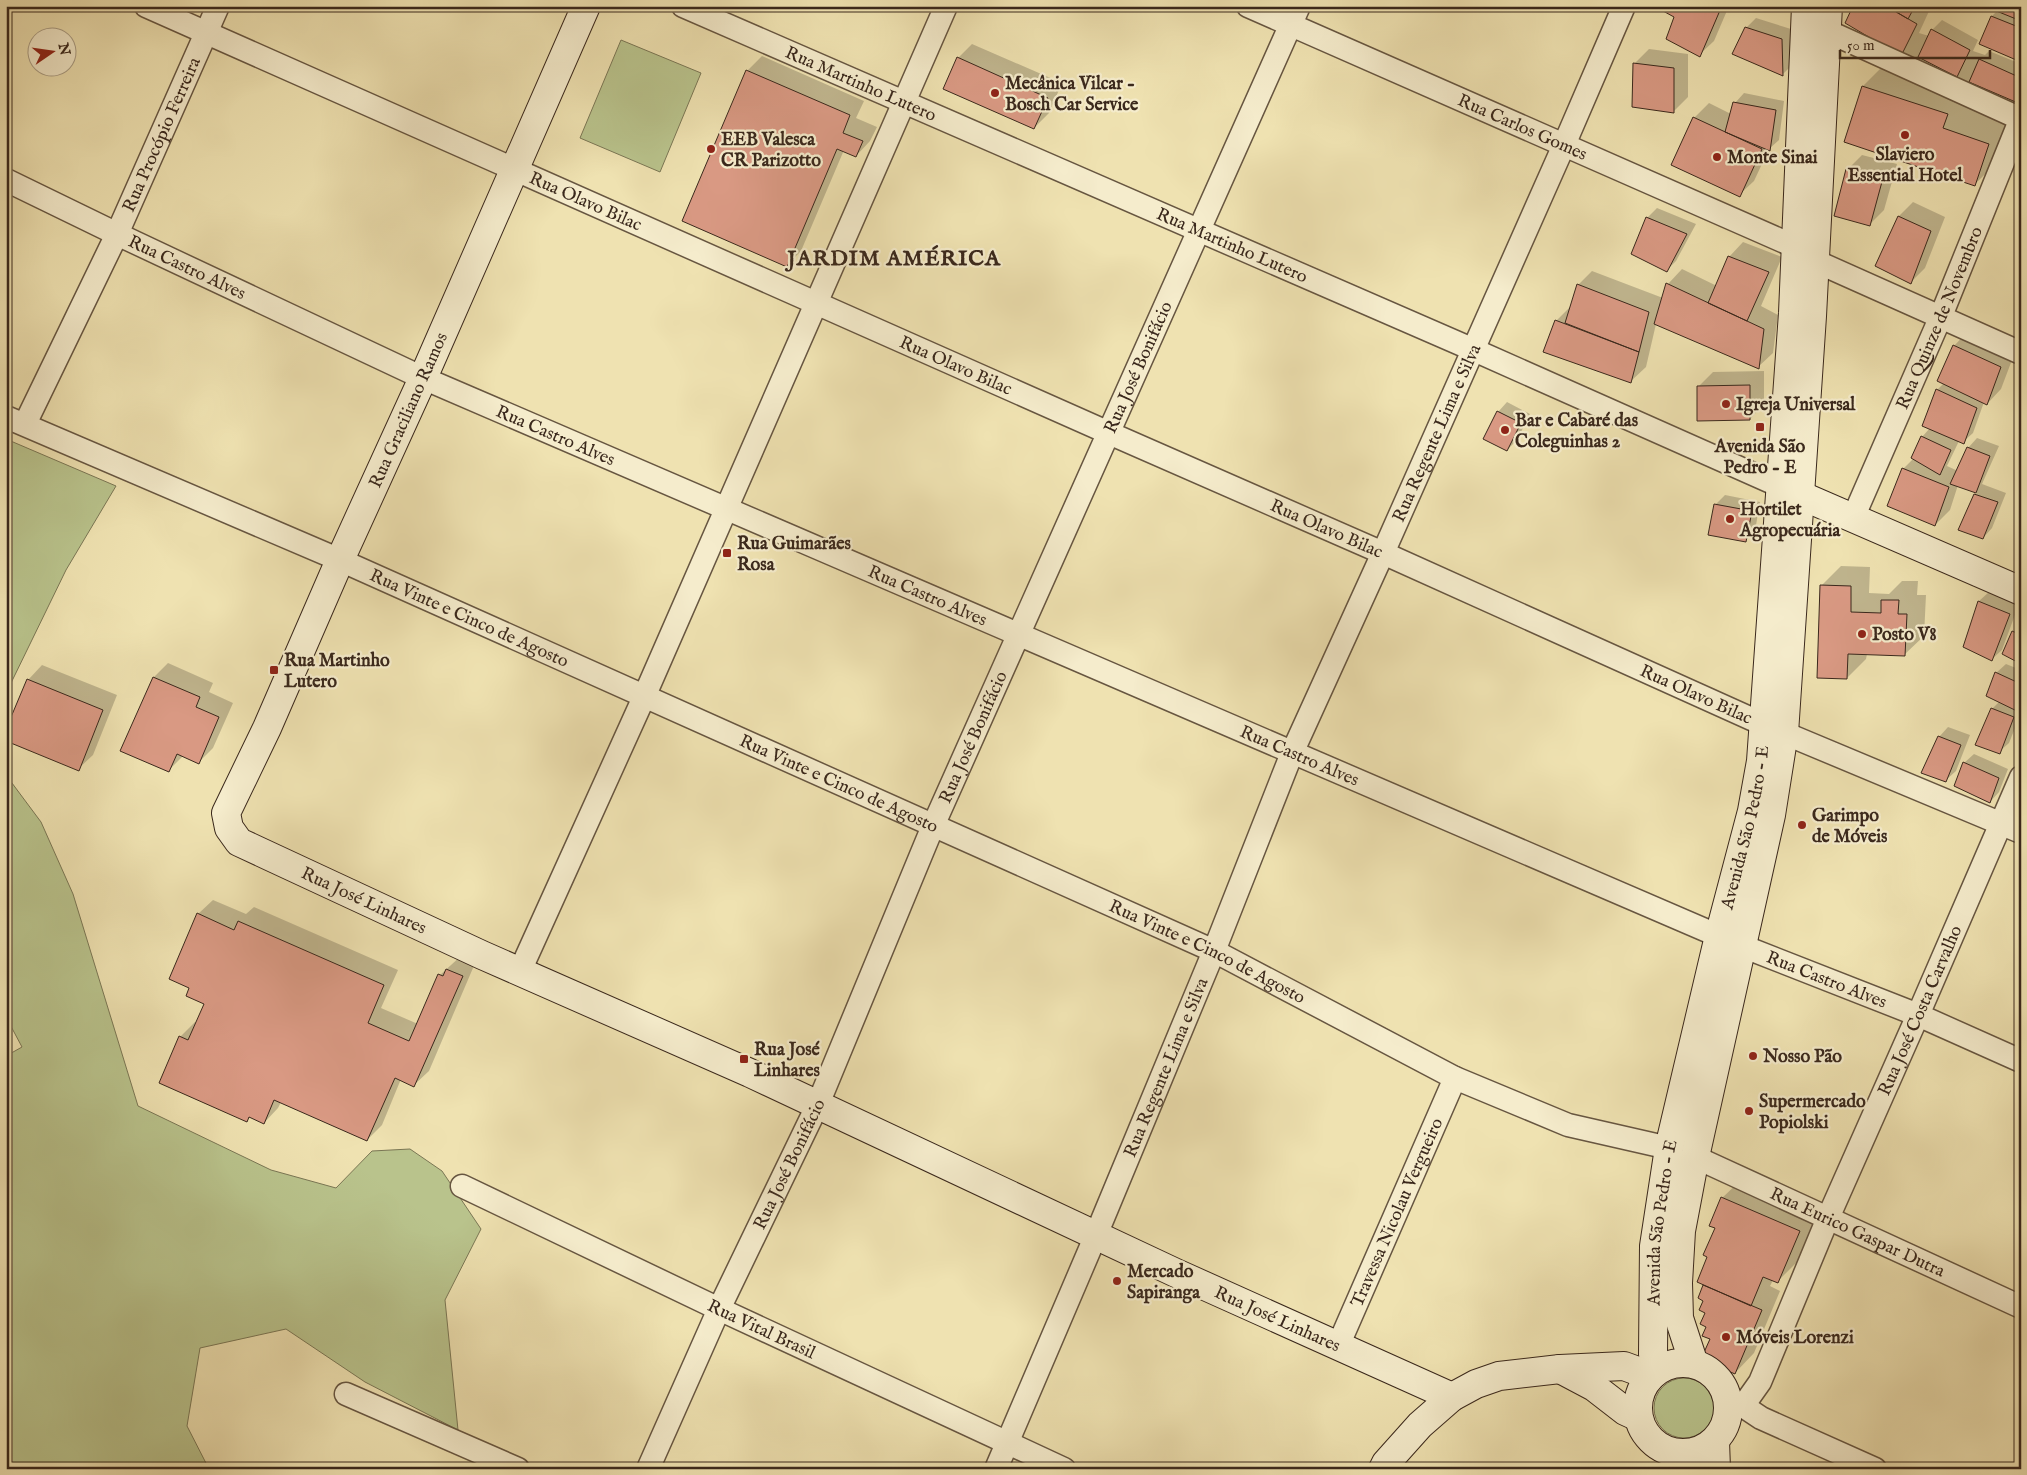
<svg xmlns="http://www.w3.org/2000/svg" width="2027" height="1475" font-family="'IM FELL English',serif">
<rect width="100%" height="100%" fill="#efe2b1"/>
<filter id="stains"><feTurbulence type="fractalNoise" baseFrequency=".004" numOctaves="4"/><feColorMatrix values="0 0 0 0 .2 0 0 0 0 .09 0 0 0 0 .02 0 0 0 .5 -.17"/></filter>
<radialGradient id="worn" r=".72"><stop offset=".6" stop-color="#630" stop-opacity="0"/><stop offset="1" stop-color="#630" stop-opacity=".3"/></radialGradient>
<path fill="#b9c38c" stroke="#7a7654" d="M621 40 701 73 660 172 580 138Z
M6 439 116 486 66 570 11 683 6 697Z
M6 775 41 822 73 894 138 1106 271 1170 336 1188 372 1151 410 1149 442 1171 481 1229 445 1300 458 1430 365 1382 286 1329 200 1348 187 1426 209 1469H6V1056L22 1047 6 1017Z
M1654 1408a30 30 0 1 1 60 0a30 30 0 1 1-60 0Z"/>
<path fill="#0003" d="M1729 6 1714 41 1699 55 1676 16 1655 7Z
M1854 6H1925L1930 9 1919 33 1929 36 1932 30 1942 20 1978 40 1973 51 1985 55 1989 51 2021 64V139L1975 184 1845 141 1863 86 1897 52Z
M2021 6V60L1992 16 1998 10Z
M1756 18 1791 29 1792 65 1783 74 1746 28Z
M972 44 1062 83 1049 113 1034 128 958 58Z
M1649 49 1688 54V97L1674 111 1634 64Z
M762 56 864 101 856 118 877 127 870 141 856 156 844 150 801 251 787 265 747 71Z
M1744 93 1784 101 1779 140 1769 149 1754 181 1739 195 1694 118 1709 103 1731 114 1735 103Z
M1862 155 1897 164 1884 210 1869 225 1847 170Z
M1913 202 1945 217 1925 268 1911 282 1877 265 1899 216Z
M1657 208 1696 224 1676 261 1667 270 1647 218Z
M1743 242 1782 257 1761 306 1778 315 1773 353 1758 367 1656 324 1646 367 1631 381 1556 321 1571 306 1578 285 1592 271 1663 298 1668 284 1682 269 1717 286 1729 257Z
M1968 331 2015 352 2001 389 1987 404 1984 402 1973 433 1963 442 1959 441 1947 466 1958 471 1968 448 1977 438 1999 446 1982 484 2006 493 1992 528 1983 538 1959 529 1977 492 1958 485 1950 510 1935 525 1903 469 1914 458 1922 437 1930 428 1937 390 1944 383 1954 346Z
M1764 371V404L1750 419 1698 387 1713 372Z
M1507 402 1530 414 1517 440 1507 450 1498 412Z
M1725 495 1760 502 1755 531 1745 541 1715 505Z
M1841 566 1870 567 1869 593 1889 594 1902 581H1918L1917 595H1926L1924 636 1904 655 1867 654 1866 659 1847 678 1822 585Z
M1989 592 2019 604 2002 650 1992 659 1964 646 1979 601Z
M2021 624V662L2013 632Z
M168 663 213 683 209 692 233 703 213 748 199 762 183 756 168 771 122 750 154 677Z
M2006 664 2021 670V713L2009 743 1999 752 1992 709 2000 701 1996 673Z
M42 665 117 695 93 755 78 769 28 680Z
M1948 727 1970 735 1956 771 1946 780 1939 737Z
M1974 754 2008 769 1999 792 1990 802 1964 763Z
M213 900 246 914 254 907 398 970 381 1008 418 1024 440 975 462 955 476 961 429 1071 414 1085 401 1079 382 1125 367 1140 281 1102 278 1108 264 1123 250 1117 246 1121 180 1037 195 1022 197 1023 205 1003 191 987 198 914Z
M1742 1179 1819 1212 1797 1262 1777 1282 1773 1280 1770 1286 1780 1291 1754 1353 1735 1373 1711 1339 1704 1300 1699 1298 1705 1284 1722 1198Z"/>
<path fill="#d99983" stroke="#3a281c" d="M1654 6H1717L1721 8 1700 57 1666 39 1674 17Z
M1853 6H1886L1917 24 1901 56 1845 23Z
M1886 6H1915L1908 19Z
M1996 6H2021V21L1994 10Z
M1991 16 2021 28V62L1979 44Z
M1745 27 1782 39 1783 76 1732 54Z
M1931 29 1970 50 1957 77 1918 57Z
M957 57 1048 98 1034 129 943 89Z
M1979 59 2021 78V94L2018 103 1969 82Z
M1633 63 1674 68V113L1632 107Z
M746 70 850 115 843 133 863 141 856 157 837 149 787 267 682 221Z
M1862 86 1948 114 1943 128 1989 144 1975 186 1844 142Z
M1733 102 1776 110 1770 151 1725 132Z
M1693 117 1762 149 1740 197 1671 165Z
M1846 169 1883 178 1870 226 1834 216Z
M1898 216 1931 231 1911 284 1875 266Z
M1646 217 1687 234 1667 272 1631 254Z
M1728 256 1769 272 1747 321 1708 303Z
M1666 283 1764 329 1759 369 1654 324Z
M1577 284 1649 312 1639 352 1565 323Z
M1555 320 1639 352 1631 383 1543 352Z
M1953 345 2001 367 1987 405 1937 381Z
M1750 385V420L1697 421V386Z
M1936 389 1977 408 1964 444 1922 426Z
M1497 411 1521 423 1507 451 1483 439Z
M1921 436 1951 450 1940 475 1911 458Z
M1967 447 1990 456 1976 493 1950 484Z
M1902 468 1949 487 1935 526 1887 506Z
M1974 494 1998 502 1983 539 1958 530Z
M1714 504 1752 511 1746 542 1708 535Z
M1820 585 1851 586V612L1881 613V600H1899L1898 614H1907L1905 656 1848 654 1847 679 1817 678Z
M1978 601 2010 614 1992 661 1963 647Z
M2012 631 2021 635V664L2002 654Z
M1995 672 2021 684V713L1986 696Z
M153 677 200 697 196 707 219 717 199 764 177 754 169 772 120 751Z
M27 679 103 710 79 771 6 741V729Z
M1991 708 2014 717 2000 754 1975 745Z
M1938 736 1961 745 1946 782 1921 773Z
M1963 762 1999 778 1990 803 1954 786Z
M197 913 234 930 238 921 384 985 368 1023 409 1041 438 974 443 976 446 969 463 976 414 1087 395 1078 367 1141 274 1100 264 1124 249 1117 247 1122 159 1083 179 1036 188 1040 204 1004 186 996 189 988 169 979Z
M1721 1197 1800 1231 1778 1283 1763 1277 1751 1306 1697 1282 1707 1257 1703 1255 1715 1228 1709 1226Z
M1703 1285 1762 1310 1735 1374 1701 1359 1710 1339 1702 1336 1706 1327 1700 1324 1705 1313 1699 1310 1703 1301 1698 1298Z"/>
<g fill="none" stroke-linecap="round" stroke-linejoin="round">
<defs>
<g id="street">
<path id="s1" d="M146 6 1109 433 1383 553 1765 725"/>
<path id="s2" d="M683 6 1474 350 1780 486"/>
<path id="s3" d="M1248 6 1796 247"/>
<path d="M1827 31 2021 119"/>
<path id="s4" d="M6 180 117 234 423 378 1719 936"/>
<path d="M1815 261 2021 353"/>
<path id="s5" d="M6 417 340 560 1214 951 1455 1078 1568 1125 1669 1148"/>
<path id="s6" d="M25 424 117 234 218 6"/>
<path id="s7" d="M1853 518 1941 316 2021 118"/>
<path d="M1784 733 2021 832"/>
<path id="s8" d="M1742 946 1918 1015 2021 1061"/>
<path d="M520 971 644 697 946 6"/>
<path id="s9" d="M1695 1157 2021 1307"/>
<path id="s10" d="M462 1186 719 1309 1064 1469"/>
<path id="s11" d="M1338 1346 1455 1078"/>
<path d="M346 1394 518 1469"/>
<path id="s12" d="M1743 1406 1760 1382 1828 1218 1918 1015 2021 777"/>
<path d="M1743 1406 1761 1418 1875 1469"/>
<path id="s13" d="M648 1469 719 1309 818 1104 933 826 1299 6"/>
<path id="s14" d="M996 1469 1096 1235 1214 951 1292 753 1383 553 1564 145 1624 6"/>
</g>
<g id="secondary">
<path id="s15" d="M586 6 423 378 340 560 267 728 226 813 229 828 239 842 482 955 750 1073 1176 1273 1452 1397"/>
<path d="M1800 495 2021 591"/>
<circle cx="1683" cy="1408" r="45"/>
<path d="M1694 1364 1679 1318 1678 1283 1681 1231 1695 1157 1771 815 1784 733 1812 316 1828 6"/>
<path d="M1560 1369 1594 1387 1625 1411 1638 1417"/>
<path id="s16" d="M1655 1372 1653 1354 1654 1246 1669 1148 1719 936 1752 811 1761 761 1793 313 1806 6"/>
<path d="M1715 1441 1716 1469"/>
<path d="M1383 1469 1386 1463 1420 1425 1452 1397 1476 1384 1499 1376 1560 1369 1624 1366 1651 1376"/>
</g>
</defs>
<use href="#street" stroke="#675641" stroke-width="25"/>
<use href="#secondary" stroke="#3a281c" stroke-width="30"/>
<use href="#street" stroke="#f5eccc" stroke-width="22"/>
<use href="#secondary" stroke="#f5eccc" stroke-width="28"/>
</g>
<g fill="#8f2418" stroke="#f5eccc" stroke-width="2">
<circle cx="995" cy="93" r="5"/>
<circle cx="1905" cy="135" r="5"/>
<circle cx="711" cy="149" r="5"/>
<circle cx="1717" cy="157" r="5"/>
<circle cx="1726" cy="404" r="5"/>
<rect x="1755" y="422" width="10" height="10" rx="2.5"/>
<circle cx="1505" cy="430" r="5"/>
<circle cx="1730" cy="519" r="5"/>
<rect x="722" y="548" width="10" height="10" rx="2.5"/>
<circle cx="1862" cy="634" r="5"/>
<rect x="269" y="665" width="10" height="10" rx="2.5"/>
<circle cx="1802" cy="825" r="5"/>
<circle cx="1753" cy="1056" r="5"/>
<rect x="739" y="1054" width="10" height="10" rx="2.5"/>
<circle cx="1749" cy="1111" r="5"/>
<circle cx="1117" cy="1281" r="5"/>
<circle cx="1726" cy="1337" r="5"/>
</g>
<g text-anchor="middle" stroke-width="4.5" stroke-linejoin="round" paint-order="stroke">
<g font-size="18" font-weight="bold" fill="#3a281c" stroke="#f5eccc" text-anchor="start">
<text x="1005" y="89">Mecânica Vilcar -<tspan x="1005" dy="21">Bosch Car Service</tspan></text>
<text x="721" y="145">EEB Valesca<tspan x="721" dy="21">CR Parizotto</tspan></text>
<text x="1905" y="160" text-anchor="middle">Slaviero<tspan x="1905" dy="21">Essential Hotel</tspan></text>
<text x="1727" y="163">Monte Sinai</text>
<text x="1736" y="410">Igreja Universal</text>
<text x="1515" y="426">Bar e Cabaré das<tspan x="1515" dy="21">Coleguinhas 2</tspan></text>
<text x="1760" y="452" text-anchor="middle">Avenida São<tspan x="1760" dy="21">Pedro - E</tspan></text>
<text x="1740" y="515">Hortilet<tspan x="1740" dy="21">Agropecuária</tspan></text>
<text x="737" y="549">Rua Guimarães<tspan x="737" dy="21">Rosa</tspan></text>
<text x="1872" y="640">Posto V8</text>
<text x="284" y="666">Rua Martinho<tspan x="284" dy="21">Lutero</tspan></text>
<text x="1812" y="821">Garimpo<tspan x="1812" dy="21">de Móveis</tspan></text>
<text x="754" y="1055">Rua José<tspan x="754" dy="21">Linhares</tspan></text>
<text x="1763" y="1062">Nosso Pão</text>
<text x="1759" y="1107">Supermercado<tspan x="1759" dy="21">Popiolski</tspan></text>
<text x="1127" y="1277">Mercado<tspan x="1127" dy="21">Sapiranga</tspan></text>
<text x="1736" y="1343">Móveis Lorenzi</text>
</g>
<g font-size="18" fill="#3a281c" stroke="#f5eccc">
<text dy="6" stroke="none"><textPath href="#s2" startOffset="194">Rua Martinho Lutero</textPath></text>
<text dy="6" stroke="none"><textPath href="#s3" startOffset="300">Rua Carlos Gomes</textPath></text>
<text dy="6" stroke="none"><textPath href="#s6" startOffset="320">Rua Procópio Ferreira</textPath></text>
<text dy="6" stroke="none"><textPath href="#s1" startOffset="481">Rua Olavo Bilac</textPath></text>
<text dy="6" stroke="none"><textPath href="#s2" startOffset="599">Rua Martinho Lutero</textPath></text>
<text dy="6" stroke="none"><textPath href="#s4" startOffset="201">Rua Castro Alves</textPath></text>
<text dy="6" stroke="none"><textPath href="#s7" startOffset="218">Rua Quinze de Novembro</textPath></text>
<text dy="6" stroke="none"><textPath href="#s1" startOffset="886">Rua Olavo Bilac</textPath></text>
<text dy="6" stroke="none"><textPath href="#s13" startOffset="1206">Rua José Bonifácio</textPath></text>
<text transform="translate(408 410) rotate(-66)" y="6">Rua Graciliano Ramos</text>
<text dy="6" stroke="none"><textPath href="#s14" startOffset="1126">Rua Regente Lima e Silva</textPath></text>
<text dy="6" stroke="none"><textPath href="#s4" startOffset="606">Rua Castro Alves</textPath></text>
<text dy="6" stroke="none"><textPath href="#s1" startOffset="1291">Rua Olavo Bilac</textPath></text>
<text dy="6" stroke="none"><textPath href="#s4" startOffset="1011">Rua Castro Alves</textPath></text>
<text dy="6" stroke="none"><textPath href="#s5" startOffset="505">Rua Vinte e Cinco de Agosto</textPath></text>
<text dy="6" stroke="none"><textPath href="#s1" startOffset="1696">Rua Olavo Bilac</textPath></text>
<text dy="6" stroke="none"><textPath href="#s13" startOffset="801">Rua José Bonifácio</textPath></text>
<text dy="6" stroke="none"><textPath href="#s4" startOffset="1416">Rua Castro Alves</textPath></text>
<text dy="6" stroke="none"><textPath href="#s5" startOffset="910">Rua Vinte e Cinco de Agosto</textPath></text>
<text dy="6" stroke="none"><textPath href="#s16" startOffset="555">Avenida São Pedro - E</textPath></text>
<text dy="6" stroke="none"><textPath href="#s15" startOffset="1054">Rua José Linhares</textPath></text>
<text dy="6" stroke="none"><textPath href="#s5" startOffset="1315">Rua Vinte e Cinco de Agosto</textPath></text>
<text dy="6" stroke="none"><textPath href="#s8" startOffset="91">Rua Castro Alves</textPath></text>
<text dy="6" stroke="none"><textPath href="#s12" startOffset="434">Rua José Costa Carvalho</textPath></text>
<text dy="6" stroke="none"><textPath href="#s14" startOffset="436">Rua Regente Lima e Silva</textPath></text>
<text dy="6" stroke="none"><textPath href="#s13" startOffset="336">Rua José Bonifácio</textPath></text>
<text dy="6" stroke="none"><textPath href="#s11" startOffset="146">Travessa Nicolau Vergueiro</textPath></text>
<text dy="6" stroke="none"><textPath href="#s16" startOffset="150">Avenida São Pedro - E</textPath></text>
<text dy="6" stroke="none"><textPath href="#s9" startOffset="179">Rua Eurico Gaspar Dutra</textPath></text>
<text dy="6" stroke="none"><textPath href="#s15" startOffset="2059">Rua José Linhares</textPath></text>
<text dy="6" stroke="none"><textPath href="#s10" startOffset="332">Rua Vital Brasil</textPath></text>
</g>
<g font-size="22" font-weight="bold" letter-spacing="1" fill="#3a281c" stroke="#f5eccc">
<text x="894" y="265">JARDIM AMÉRICA</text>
</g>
</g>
<rect width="2027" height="1475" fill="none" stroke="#efe2b1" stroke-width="25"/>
<rect x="8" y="8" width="2012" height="1460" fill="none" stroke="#3a281c" stroke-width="2.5"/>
<rect x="12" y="12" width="2002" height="1450" fill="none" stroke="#3a281c"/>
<g transform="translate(52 52) rotate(77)"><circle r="24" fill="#f5eccc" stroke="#aa9e86"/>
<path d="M0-4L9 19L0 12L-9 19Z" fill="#8f2418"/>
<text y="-8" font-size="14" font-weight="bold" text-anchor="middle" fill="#3a281c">N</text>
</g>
<path d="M1840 50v8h150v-8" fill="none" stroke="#3a281c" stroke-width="2.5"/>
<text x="1847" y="50" font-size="15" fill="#3a281c" stroke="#f5eccc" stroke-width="4" paint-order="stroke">50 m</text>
<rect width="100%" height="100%" filter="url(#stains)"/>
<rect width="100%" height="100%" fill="url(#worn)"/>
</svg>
